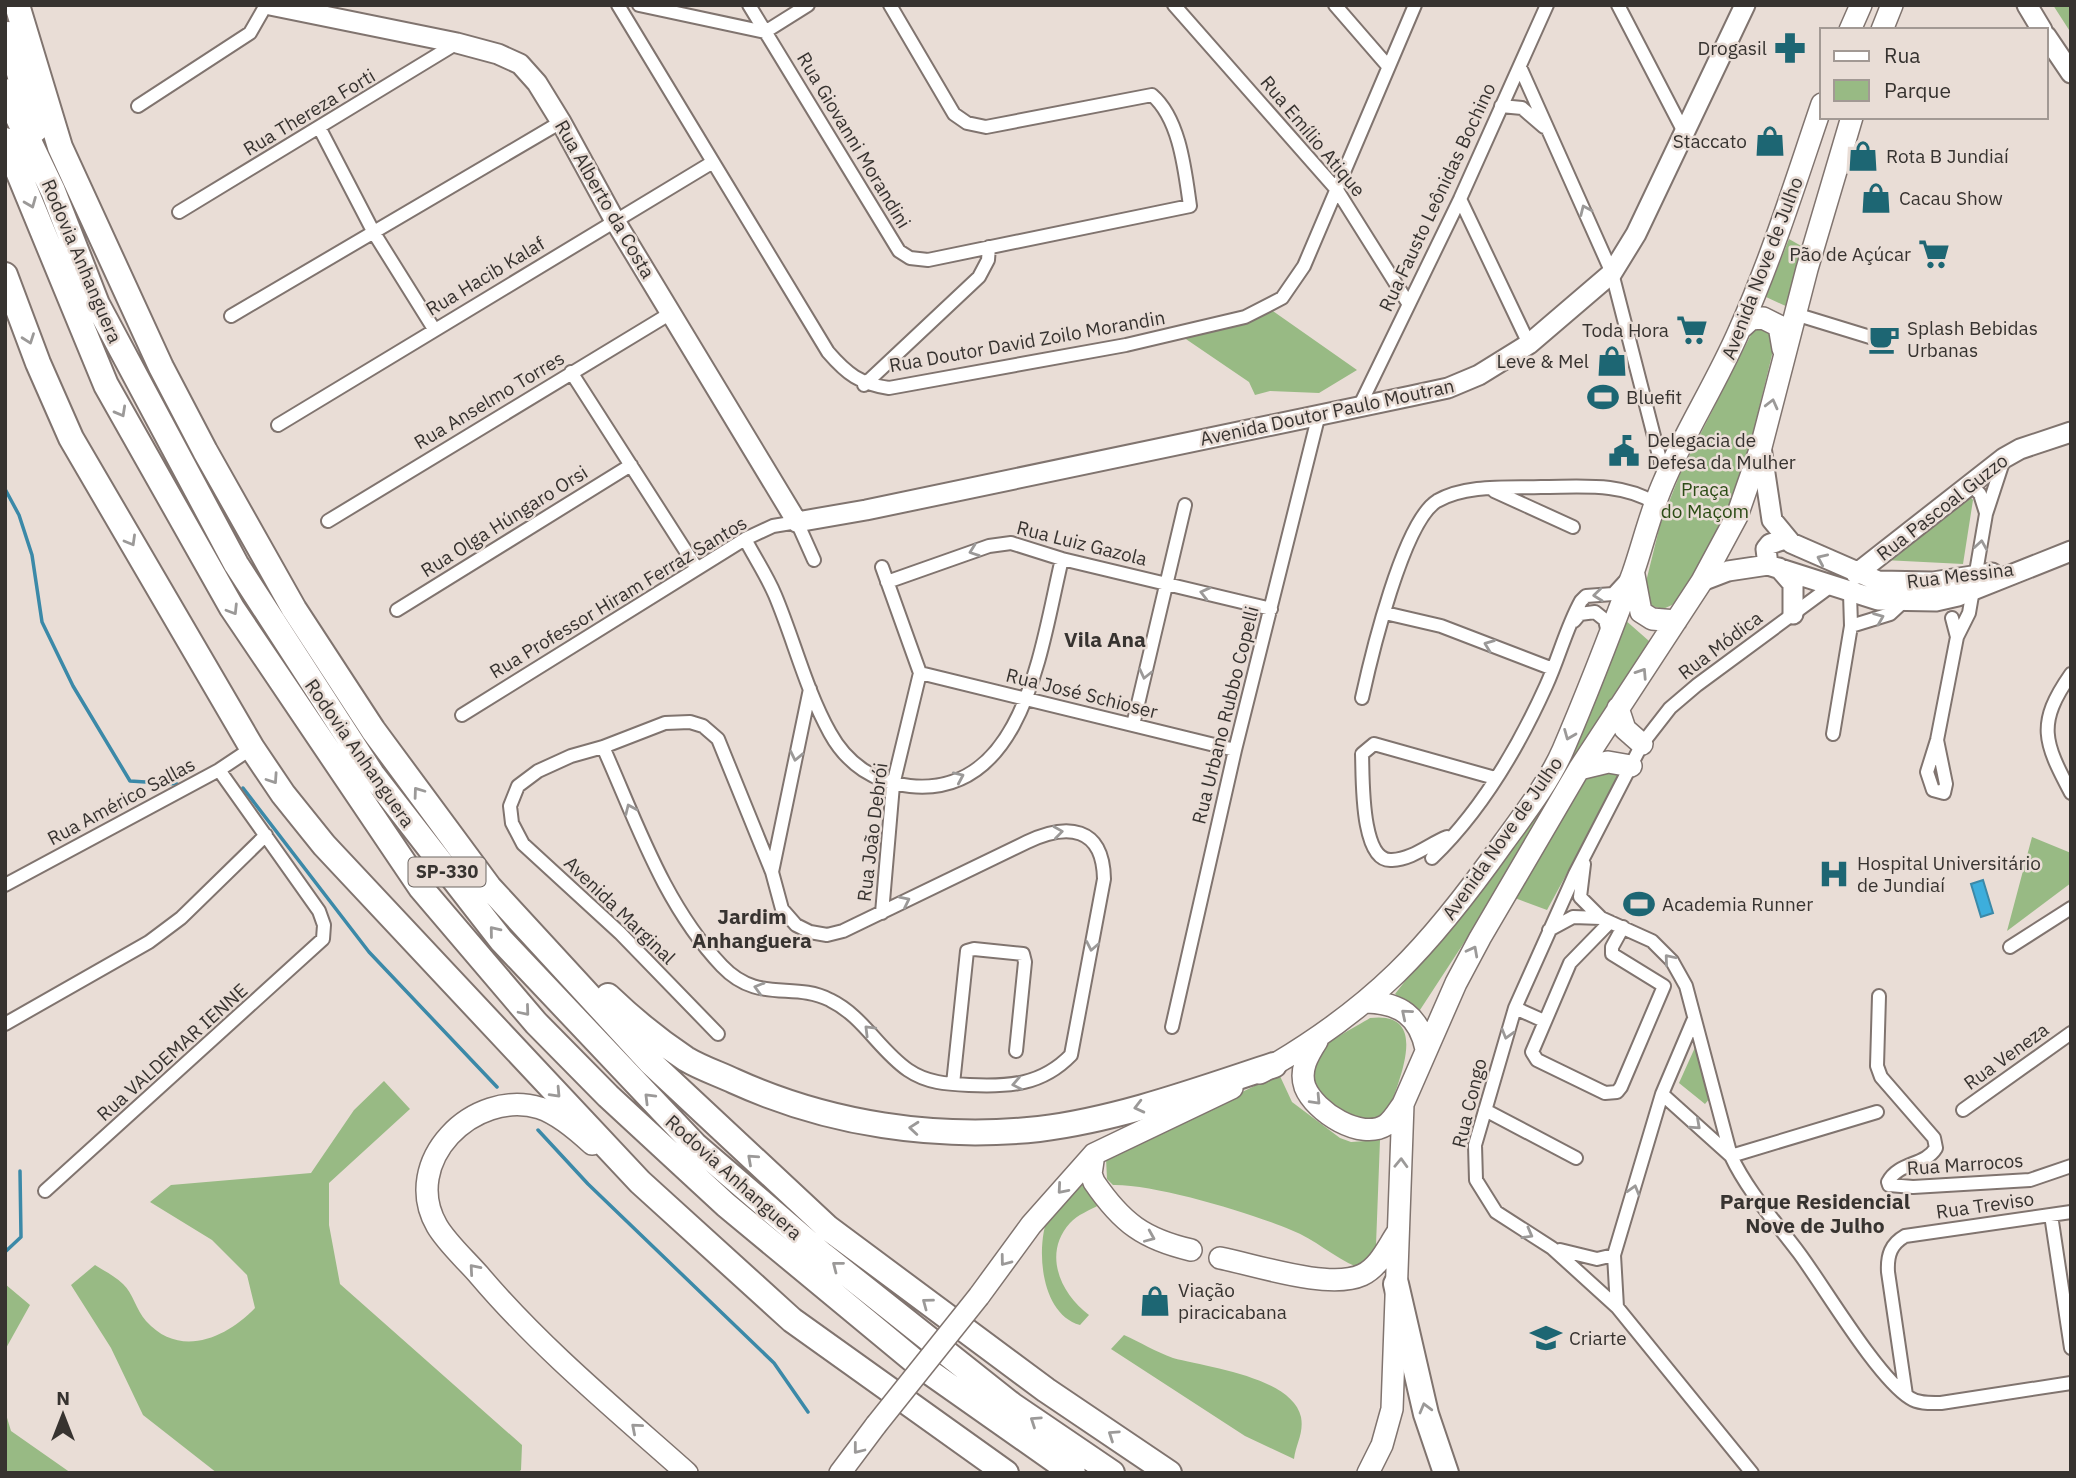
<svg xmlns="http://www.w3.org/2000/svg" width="2076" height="1478" font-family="'IBM Plex Sans',sans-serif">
<rect width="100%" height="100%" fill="#e9ddd6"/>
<path fill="#98ba84" d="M2053 5H2071V33Z
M1789 239 1803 247 1790 308 1766 297Z
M1267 307 1357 370 1319 393 1270 391 1255 395 1249 382 1177 333Z
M1756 325 1778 330 1749 450 1752 471 1701 568 1672 605 1663 609 1652 606 1644 590 1660 525 1680 474Z
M1967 493 1973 500 1963 564 1884 560Z
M1624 619 1649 641 1556 802 1418 1013 1395 994 1509 848Z
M1615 770 1620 776 1547 910 1515 898 1584 776Z
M2032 837 2071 853V883L2007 931Z
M1370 1018C1433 1010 1397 1084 1387 1116 1358 1133 1292 1092 1312 1058 1318 1046 1357 1026 1370 1018Z
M1697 1043 1710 1098 1705 1104 1679 1083Z
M1279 1074 1292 1102 1340 1138 1351 1142 1380 1140 1376 1245 1370 1257 1357 1267C1333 1257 1315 1239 1291 1230 1251 1213 1155 1184 1113 1185L1107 1179 1106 1158Z
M384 1081 410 1109 329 1183V1225L340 1284 522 1445 521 1470 517 1473H217L143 1415 111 1348 71 1285 95 1265C104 1271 115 1276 123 1284 133 1293 136 1310 146 1321 180 1359 226 1338 255 1308L247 1275 212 1240 150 1202 171 1185 311 1173 354 1110Z
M1080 1176 1088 1193 1099 1205C1090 1210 1077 1215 1070 1223 1042 1254 1061 1294 1089 1315L1080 1325C1040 1314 1035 1246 1049 1214 1055 1201 1070 1188 1080 1176Z
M5 1284 30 1305 5 1350Z
M1124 1335C1140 1342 1156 1352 1173 1358 1206 1367 1292 1377 1301 1417 1304 1433 1296 1444 1294 1459L1245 1436 1111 1349Z
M5 1411 11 1431 71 1473H5Z"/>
<path fill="#3daedc" stroke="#3b89a8" stroke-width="2" d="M1983 880 1993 913 1981 917 1971 884Z"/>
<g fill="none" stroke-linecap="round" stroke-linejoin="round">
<path stroke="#3b89a8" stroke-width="3.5" d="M5 489 19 515 32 555 42 622 73 686 130 781 177 784
M243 788 369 952 497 1087
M538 1130 588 1184 774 1363 808 1412
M5 1252 21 1237 20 1171"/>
<defs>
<path id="street" d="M618 5 828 352C847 374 860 384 889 388L1126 345 1245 317 1282 298 1304 266 1415 5
M639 5 765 32 808 5
M749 5 899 251 910 258 928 260 1190 206C1185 171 1180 119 1152 95L986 127 967 123 954 114 890 5
M1174 5 1337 190 1408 303
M1335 5 1387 65
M1618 5 1684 132
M1520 67 1612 273 1665 479
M138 106 250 33 266 5
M1501 106 1522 108 1544 127
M320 129 374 233 434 329
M1460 199 1529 344
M179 212 457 43
M1795 314 1870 337
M231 316 561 122
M571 372 696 567
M864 385 979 277 988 260 989 247
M1360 405 1460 199 1547 5
M278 425 713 162
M1970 484 1980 494 1986 513
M1494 491 1573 527
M328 521 671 313
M745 539C755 558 767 576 775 595 794 640 806 690 830 733 847 764 875 783 910 786 1026 798 1042 640 1062 559
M882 567 920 673
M887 582 989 546 1011 543 1062 559 1271 609
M397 610 631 465
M1385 613 1441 626 1553 669
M1574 621 1580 614 1595 612 1605 620 1608 633
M1851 626 1890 614 1903 602
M1957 637 1969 613 1986 514 2004 459
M920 673 1235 750
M2071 674C2036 724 2044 742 2071 793
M1362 698C1371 657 1403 522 1437 501 1466 484 1509 488 1541 487 1582 487 1620 482 1655 503
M462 715 745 539 773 526 797 522 814 560
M1133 725 1185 505
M1833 734 1851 626 1850 593
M1937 740 1946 784 1944 793 1933 790 1927 772 1937 740 1957 637 1952 618
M603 747C637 823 664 905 722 966 758 1004 793 981 830 1000 863 1016 879 1050 908 1070 927 1083 947 1084 969 1085 1009 1087 1042 1085 1071 1055L1104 879C1103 826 1067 823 1027 842L843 931 827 935 810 932 796 925 782 909 772 872 718 739 703 726 690 722 665 723 603 747 571 756 538 771 518 786 510 806 512 823 523 844 620 933 718 1034
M1447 837C1429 844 1413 859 1392 860 1360 863 1363 775 1362 754L1374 744 1495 778
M1432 858C1481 811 1518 748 1546 686 1559 658 1566 628 1581 601L1586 596 1613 594 1625 581
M1584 864 1580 897 1601 918
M772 872 810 689
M5 885 219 770 252 748
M882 913 893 785 920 673
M1610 922 1570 963 1532 1052 1537 1060 1605 1093 1617 1092 1621 1087 1664 986 1612 954V947L1623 927
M1549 930 1573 917 1601 918 1652 941 1672 961 1686 986 1731 1156C1748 1192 1775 1221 1799 1253 1825 1288 1877 1377 1910 1398 1919 1404 1931 1403 1941 1403L2071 1383
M2010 947 2071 908
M1879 996 1877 1066 1881 1077 1934 1138 1936 1148C1925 1166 1898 1162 1888 1182L1889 1185 1913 1187 2030 1180 2071 1166
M1515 1008 1544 1021
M5 1024 149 942 181 918 266 835
M1172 1027 1235 750 1319 414
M953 1084 967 951 974 949 1023 954 1025 962 1016 1051
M1662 1094 1731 1156
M1485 1110 1576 1158
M1963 1110 2071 1033
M1731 1156 1877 1112
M45 1191 323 939 324 925 319 911 219 770
M2051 1215 2071 1348
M1560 1250 1597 1259 1614 1255
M1617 1307 1614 1255 1662 1094 1693 1021
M1906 1395 1888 1272C1887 1255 1891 1244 1905 1236L2071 1212
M1752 1473 1617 1307 1552 1248 1496 1212 1476 1180 1475 1145 1515 1008 1575 874 1642 744 1670 708 1697 685 1831 586"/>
<path id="secondary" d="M270 5 457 43 498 54 520 64 537 83 561 122 615 221 797 522 866 510 1411 396 1448 388 1479 375 1529 344 1612 273 1636 234 1745 5
M2027 5 2042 30
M2046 36 2071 73
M1761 447 1772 520 1791 543 1878 581 1933 582 1992 573
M1768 565 1766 549 1770 544 1785 539
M1779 568 1793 584V614
M1856 574 2004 458 2020 449 2071 432
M1702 581 1728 571 1768 565 1878 600 1936 601 1958 596 2071 551"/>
<path id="primary" d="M1850 30 1861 5
M1882 30 1892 5
M1740 329 1751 319 1763 318 1779 326 1783 349
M1634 575 1641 612 1652 619 1676 621
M1618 708 1625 729 1642 744
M1579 769 1608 762 1631 766
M1367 1002C1400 1003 1419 1016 1426 1049
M1317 1041C1308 1055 1299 1070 1305 1087 1315 1112 1361 1141 1386 1125 1393 1120 1398 1111 1403 1104
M1260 1073C1374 1008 1429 948 1504 842 1525 813 1549 782 1563 750 1588 692 1611 632 1633 573 1643 544 1650 514 1662 486 1684 433 1716 384 1739 331 1772 258 1796 180 1822 104
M592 1144C578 1131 558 1114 540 1108 473 1088 400 1162 437 1226 447 1243 465 1259 479 1275 541 1348 615 1409 687 1473
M1094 1154 1091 1174 1094 1182C1122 1223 1144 1239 1191 1250
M1220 1258C1256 1265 1329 1290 1362 1275 1379 1267 1387 1248 1397 1233
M979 1296 1031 1225 1094 1154 1232 1088
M840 1473 876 1425
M1368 1473 1382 1445 1392 1409 1403 1104 1456 983 1480 938 1579 769 1702 581 1737 516 1761 447 1807 269 1852 117"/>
<path id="highway" d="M17 5 60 147 161 367 205 451 294 609 373 730 489 887 650 1062 828 1228 1046 1390 1169 1473
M8 34 35 130
M5 91 53 191 97 304 236 564 372 774 501 940 695 1145 823 1255 1012 1405 1112 1473
M5 140 106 385 232 608 421 888 536 1023 608 1096 726 1205 918 1364 1073 1473
M5 275 38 363 71 438 252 748 283 794 324 845 640 1182 792 1320 1006 1473
M608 996C632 1019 659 1041 686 1059 701 1068 719 1074 734 1081 829 1124 935 1140 1039 1129 1119 1119 1198 1090 1274 1065
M1396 1284 1426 1414 1446 1473"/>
</defs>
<use href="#street" stroke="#80746f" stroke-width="16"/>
<use href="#secondary" stroke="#80746f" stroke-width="23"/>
<use href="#primary" stroke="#80746f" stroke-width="24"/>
<use href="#highway" stroke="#80746f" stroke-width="28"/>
<use href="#street" stroke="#fff" stroke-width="12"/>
<use href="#secondary" stroke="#fff" stroke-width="19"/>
<use href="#primary" stroke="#fff" stroke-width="21"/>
<use href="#highway" stroke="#fff" stroke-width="24"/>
<defs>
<path id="primary-bridge" d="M876 1425 979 1296"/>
</defs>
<use href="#primary-bridge" stroke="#80746f" stroke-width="24" stroke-linecap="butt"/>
<use href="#primary-bridge" stroke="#fff" stroke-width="21"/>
</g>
<defs><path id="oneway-chevron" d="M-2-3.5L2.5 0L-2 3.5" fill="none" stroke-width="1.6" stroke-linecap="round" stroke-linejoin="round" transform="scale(1.75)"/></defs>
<g stroke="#9b9998">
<use href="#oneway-chevron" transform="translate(31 203) rotate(68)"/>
<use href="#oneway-chevron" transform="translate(1585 210) rotate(-114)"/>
<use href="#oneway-chevron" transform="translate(29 339) rotate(70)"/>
<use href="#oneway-chevron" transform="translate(1772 404) rotate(-76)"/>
<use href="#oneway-chevron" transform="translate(121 412) rotate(61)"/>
<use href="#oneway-chevron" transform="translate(131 541) rotate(60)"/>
<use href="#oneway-chevron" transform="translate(1981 545) rotate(-81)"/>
<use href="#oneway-chevron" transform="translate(974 551) rotate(160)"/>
<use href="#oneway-chevron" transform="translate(1822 559) rotate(-156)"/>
<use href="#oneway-chevron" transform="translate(1205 593) rotate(-166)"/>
<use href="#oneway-chevron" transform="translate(1598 595) rotate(174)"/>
<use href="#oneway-chevron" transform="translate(233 610) rotate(58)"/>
<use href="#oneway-chevron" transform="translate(1879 618) rotate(-22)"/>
<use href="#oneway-chevron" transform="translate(1489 645) rotate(-159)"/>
<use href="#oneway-chevron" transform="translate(1642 673) rotate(-57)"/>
<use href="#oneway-chevron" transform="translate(1145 674) rotate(103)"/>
<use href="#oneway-chevron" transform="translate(1569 735) rotate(112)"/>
<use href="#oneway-chevron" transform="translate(796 756) rotate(102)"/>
<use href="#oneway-chevron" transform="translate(959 777) rotate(-24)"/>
<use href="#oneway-chevron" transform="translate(273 779) rotate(56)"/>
<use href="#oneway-chevron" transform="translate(418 792) rotate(-126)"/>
<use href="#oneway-chevron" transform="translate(630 809) rotate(-114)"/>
<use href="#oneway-chevron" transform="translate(1058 832) rotate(-8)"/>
<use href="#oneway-chevron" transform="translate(905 901) rotate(-26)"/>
<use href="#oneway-chevron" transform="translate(494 931) rotate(-129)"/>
<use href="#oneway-chevron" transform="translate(1092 946) rotate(101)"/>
<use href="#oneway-chevron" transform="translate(1473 951) rotate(-62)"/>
<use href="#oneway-chevron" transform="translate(1669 959) rotate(-130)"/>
<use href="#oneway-chevron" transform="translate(759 988) rotate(-164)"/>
<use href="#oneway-chevron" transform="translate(525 1011) rotate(50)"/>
<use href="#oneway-chevron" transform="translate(1406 1014) rotate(-140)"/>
<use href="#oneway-chevron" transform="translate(869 1030) rotate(-135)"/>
<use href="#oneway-chevron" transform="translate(1507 1034) rotate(106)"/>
<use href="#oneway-chevron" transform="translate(1017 1084) rotate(169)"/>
<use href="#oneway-chevron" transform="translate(556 1093) rotate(47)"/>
<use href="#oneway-chevron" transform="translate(649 1098) rotate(-135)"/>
<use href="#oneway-chevron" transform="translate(1316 1100) rotate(47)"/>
<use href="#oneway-chevron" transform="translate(1139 1107) rotate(166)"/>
<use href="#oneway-chevron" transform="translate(1696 1125) rotate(42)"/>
<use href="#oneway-chevron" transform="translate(914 1128) rotate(-175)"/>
<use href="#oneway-chevron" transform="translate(752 1159) rotate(-138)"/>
<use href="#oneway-chevron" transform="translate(1401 1163) rotate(-88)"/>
<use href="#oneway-chevron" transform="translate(1062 1189) rotate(131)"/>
<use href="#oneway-chevron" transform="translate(1634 1190) rotate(-74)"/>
<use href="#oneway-chevron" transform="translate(1528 1234) rotate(29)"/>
<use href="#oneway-chevron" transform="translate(1150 1237) rotate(23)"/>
<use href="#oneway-chevron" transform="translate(1005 1261) rotate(127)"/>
<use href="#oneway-chevron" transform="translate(837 1266) rotate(-142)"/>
<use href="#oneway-chevron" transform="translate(474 1269) rotate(-131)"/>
<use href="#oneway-chevron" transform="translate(927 1303) rotate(-143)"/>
<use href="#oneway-chevron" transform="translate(1425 1408) rotate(-105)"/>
<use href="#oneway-chevron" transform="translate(1035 1421) rotate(-146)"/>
<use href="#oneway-chevron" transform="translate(636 1428) rotate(-139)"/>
<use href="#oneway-chevron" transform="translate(1113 1435) rotate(-146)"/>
<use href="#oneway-chevron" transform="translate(858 1449) rotate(128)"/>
</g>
<defs>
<symbol id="pharmacy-bare" viewBox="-9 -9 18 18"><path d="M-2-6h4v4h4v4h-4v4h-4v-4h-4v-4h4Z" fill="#1d6673" stroke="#e9ddd6" stroke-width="2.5" paint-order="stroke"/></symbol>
<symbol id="shop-bare" viewBox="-9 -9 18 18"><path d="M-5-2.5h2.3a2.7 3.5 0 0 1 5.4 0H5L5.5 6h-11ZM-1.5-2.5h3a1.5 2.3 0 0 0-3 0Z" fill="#1d6673" stroke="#e9ddd6" stroke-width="2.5" paint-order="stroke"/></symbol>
<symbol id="supermarket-bare" viewBox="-9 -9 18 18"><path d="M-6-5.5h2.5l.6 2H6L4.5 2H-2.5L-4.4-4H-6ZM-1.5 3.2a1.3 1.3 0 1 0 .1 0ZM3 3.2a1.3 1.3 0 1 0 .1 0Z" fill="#1d6673" stroke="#e9ddd6" stroke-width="2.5" paint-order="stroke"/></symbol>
<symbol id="cafe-bare" viewBox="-9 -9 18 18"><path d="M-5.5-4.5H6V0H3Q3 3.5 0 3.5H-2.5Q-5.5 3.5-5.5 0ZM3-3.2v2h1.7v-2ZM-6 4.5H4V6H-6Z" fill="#1d6673" stroke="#e9ddd6" stroke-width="2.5" paint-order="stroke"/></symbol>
<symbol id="stadium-bare" viewBox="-9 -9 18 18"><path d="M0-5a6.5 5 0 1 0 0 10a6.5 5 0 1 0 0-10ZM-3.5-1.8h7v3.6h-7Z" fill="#1d6673" stroke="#e9ddd6" stroke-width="2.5" paint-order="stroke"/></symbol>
<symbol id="civic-bare" viewBox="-9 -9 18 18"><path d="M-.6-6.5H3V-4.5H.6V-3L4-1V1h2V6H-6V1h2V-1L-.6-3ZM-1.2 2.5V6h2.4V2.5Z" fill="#1d6673" stroke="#e9ddd6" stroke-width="2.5" paint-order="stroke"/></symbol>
<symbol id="hospital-bare" viewBox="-9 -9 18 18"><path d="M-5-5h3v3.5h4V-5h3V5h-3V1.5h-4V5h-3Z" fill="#1d6673" stroke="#e9ddd6" stroke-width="2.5" paint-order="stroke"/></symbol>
<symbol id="school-bare" viewBox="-9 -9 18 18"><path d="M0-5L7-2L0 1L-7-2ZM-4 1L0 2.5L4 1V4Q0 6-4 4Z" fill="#1d6673" stroke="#e9ddd6" stroke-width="2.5" paint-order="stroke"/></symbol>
</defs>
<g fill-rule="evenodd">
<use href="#pharmacy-bare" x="1768" y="26" width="44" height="44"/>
<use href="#shop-bare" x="1748" y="119" width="44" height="44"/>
<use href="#shop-bare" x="1841" y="134" width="44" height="44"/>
<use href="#shop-bare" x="1854" y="176" width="44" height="44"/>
<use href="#supermarket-bare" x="1912" y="232" width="44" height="44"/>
<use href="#supermarket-bare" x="1670" y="308" width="44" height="44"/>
<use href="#cafe-bare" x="1862" y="317" width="44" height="44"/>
<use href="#shop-bare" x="1590" y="339" width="44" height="44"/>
<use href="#stadium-bare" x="1581" y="375" width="44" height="44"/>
<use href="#civic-bare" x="1602" y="429" width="44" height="44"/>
<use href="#hospital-bare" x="1812" y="852" width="44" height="44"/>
<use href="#stadium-bare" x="1617" y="882" width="44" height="44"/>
<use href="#shop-bare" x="1133" y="1279" width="44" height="44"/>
<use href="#school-bare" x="1524" y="1316" width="44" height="44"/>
</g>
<g text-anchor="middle" stroke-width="5" stroke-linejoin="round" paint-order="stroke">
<rect fill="#e9ddd6" stroke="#6c6662" stroke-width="2" x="408.5" y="857.5" width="77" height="29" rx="5"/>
<g font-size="18" font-weight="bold" fill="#373330">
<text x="447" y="878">SP-330</text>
</g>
<g font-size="19" fill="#373330" stroke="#e9ddd6" text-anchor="start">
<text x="1767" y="55" text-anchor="end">Drogasil</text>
<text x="1747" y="148" text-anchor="end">Staccato</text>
<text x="1886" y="163">Rota B Jundiaí</text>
<text x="1899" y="205">Cacau Show</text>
<text x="1911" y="261" text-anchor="end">Pão de Açúcar</text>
<text x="1907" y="335">Splash Bebidas<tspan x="1907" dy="22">Urbanas</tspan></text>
<text x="1669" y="337" text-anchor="end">Toda Hora</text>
<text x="1589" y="368" text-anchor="end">Leve &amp; Mel</text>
<text x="1626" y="404">Bluefit</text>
<text x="1647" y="447">Delegacia de<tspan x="1647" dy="22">Defesa da Mulher</tspan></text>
<text x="1857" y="870">Hospital Universitário<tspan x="1857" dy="22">de Jundiaí</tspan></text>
<text x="1662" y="911">Academia Runner</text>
<text x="1178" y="1297">Viação<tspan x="1178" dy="22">piracicabana</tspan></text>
<text x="1569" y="1345">Criarte</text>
</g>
<g font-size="19" fill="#373330" stroke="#e9ddd6">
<text transform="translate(309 112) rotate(-31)" y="7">Rua Thereza Forti</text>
<text transform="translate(1313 136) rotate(50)" y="7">Rua Emílio Atique</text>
<text transform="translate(854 140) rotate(59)" y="7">Rua Giovanni Morandini</text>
<text transform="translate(1437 197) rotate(-65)" y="7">Rua Fausto Leônidas Bochino</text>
<text transform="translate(605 199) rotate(60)" y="7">Rua Alberto da Costa</text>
<text transform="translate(82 261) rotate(67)" y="7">Rodovia Anhanguera</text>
<text transform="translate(1762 268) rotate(-69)" y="7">Avenida Nove de Julho</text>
<text transform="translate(485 276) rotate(-31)" y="7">Rua Hacib Kalaf</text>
<text transform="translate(1027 341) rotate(-10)" y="7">Rua Doutor David Zoilo Morandin</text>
<text transform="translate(489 400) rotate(-31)" y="7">Rua Anselmo Torres</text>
<text transform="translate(1327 412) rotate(-12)" y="7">Avenida Doutor Paulo Moutran</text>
<text transform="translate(1942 507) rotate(-38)" y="7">Rua Pascoal Guzzo</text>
<text transform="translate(504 521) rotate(-32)" y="7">Rua Olga Húngaro Orsi</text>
<text transform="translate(1082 543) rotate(14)" y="7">Rua Luiz Gazola</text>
<text transform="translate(1960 575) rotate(-7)" y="7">Rua Messina</text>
<text transform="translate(618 597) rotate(-31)" y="7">Rua Professor Hiram Ferraz Santos</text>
<text transform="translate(1720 645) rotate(-37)" y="7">Rua Módica</text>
<text transform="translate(1082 693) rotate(14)" y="7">Rua José Schioser</text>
<text transform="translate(1225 715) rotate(-76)" y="7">Rua Urbano Rubbo Copelli</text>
<text transform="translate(360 753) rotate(55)" y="7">Rodovia Anhanguera</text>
<text transform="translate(121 801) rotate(-28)" y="7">Rua Américo Sallas</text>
<text transform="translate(872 832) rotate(-83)" y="7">Rua João Debrói</text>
<text transform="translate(1502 838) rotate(-55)" y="7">Avenida Nove de Julho</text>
<text transform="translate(620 910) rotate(44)" y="7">Avenida Marginal</text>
<text transform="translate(172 1052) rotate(-42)" y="7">Rua VALDEMAR IENNE</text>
<text transform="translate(2006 1056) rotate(-36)" y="7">Rua Veneza</text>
<text transform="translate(1469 1103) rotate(-76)" y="7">Rua Congo</text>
<text transform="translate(1965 1164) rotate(-4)" y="7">Rua Marrocos</text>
<text transform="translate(734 1177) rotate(42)" y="7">Rodovia Anhanguera</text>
<text transform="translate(1985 1205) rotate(-8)" y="7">Rua Treviso</text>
</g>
<g font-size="19" fill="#2c4c15" stroke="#e9ddd6">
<text x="1705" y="496">Praça<tspan x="1705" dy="22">do Maçom</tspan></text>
</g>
<g font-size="21" font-weight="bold" fill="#373330" stroke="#e9ddd6">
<text x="1105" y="647">Vila Ana</text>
<text x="752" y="924">Jardim<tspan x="752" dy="24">Anhanguera</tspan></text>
<text x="1815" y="1209">Parque Residencial<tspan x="1815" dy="24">Nove de Julho</tspan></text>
</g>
</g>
<rect width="2076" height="1478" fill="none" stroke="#373330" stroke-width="14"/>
<rect x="1820" y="28" width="228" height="91" fill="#e9ddd6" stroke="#a29994" stroke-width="2"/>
<rect x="1834" y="51" width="35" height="10" fill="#ffffff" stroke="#a29994" stroke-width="2"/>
<text x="1884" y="63" font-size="21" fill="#373330">Rua</text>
<rect x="1834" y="80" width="35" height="21" fill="#98ba84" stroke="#a29994" stroke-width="2"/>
<text x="1884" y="98" font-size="21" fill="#373330">Parque</text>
<g transform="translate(63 1415)" stroke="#e9ddd6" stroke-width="5" paint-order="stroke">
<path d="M0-5L12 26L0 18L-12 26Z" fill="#373330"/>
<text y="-10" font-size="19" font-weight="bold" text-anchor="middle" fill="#373330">N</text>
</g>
</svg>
